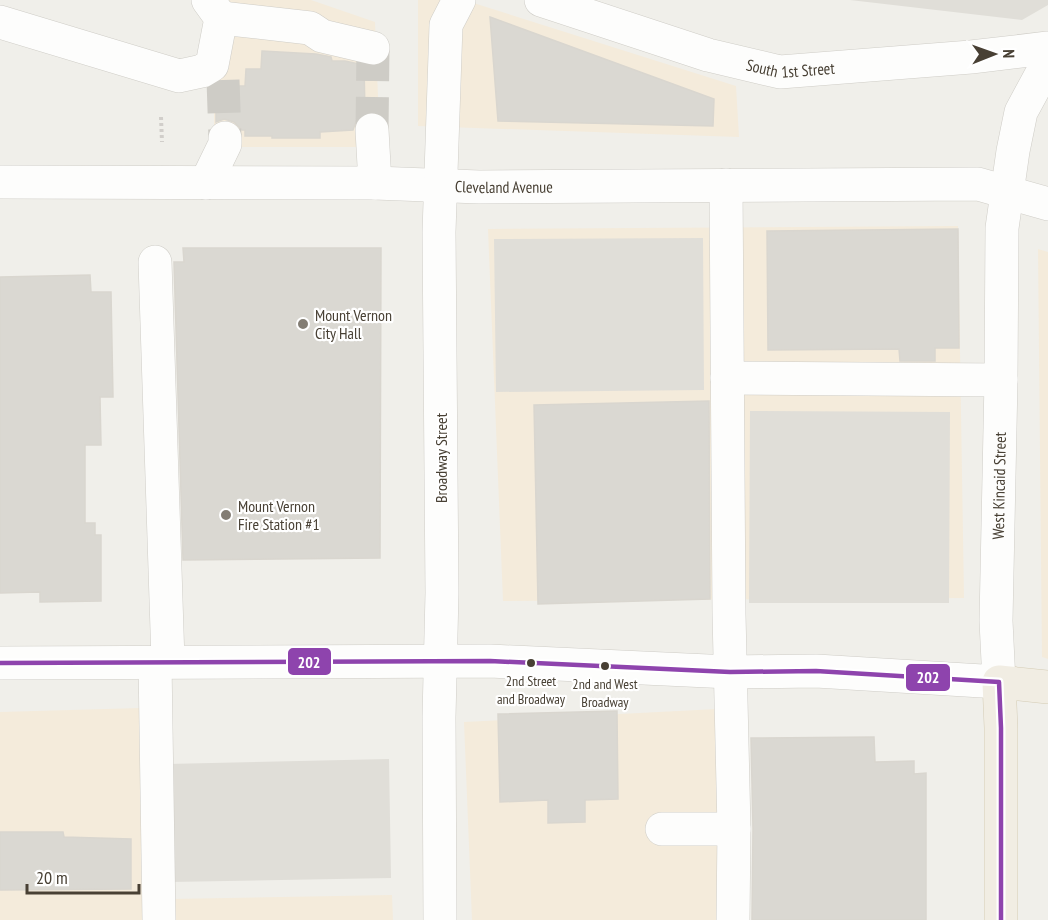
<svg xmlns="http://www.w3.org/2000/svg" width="1048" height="920" font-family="'PT Sans Narrow',sans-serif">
<rect width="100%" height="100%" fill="#f0efea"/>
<path fill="#f4ebdb" d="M214 0H311L375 22 380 147H214Z
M418 0H464L736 86 739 137 418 126Z
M958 226 964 598 503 601 488 229Z
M1038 249 1048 252V659L1042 657Z
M141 708 147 920H0V712Z
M717 709 719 920H472L464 722Z
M392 895 393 920H171L170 899Z"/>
<path fill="#e0ded8" d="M850 0H1048V5L1022 20Z
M703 238 704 390 496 392 494 239Z
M750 411 950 412 949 603H749Z
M389 759 391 878 170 882 167 764Z"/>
<path fill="#dad8d2" stroke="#d9d6cf" stroke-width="1.5" d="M490 17 714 99 713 126 498 121Z
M262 51 316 54 331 57 332 61H345L364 65 365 113 361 115 356 121 353 130 320 132V138H272V136H245V130H242L234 122 224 119 216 122V86H245L246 69H261Z
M958 229 959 348H935V361H900L899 349 768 350 767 231Z
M183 248H381L380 558 183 560 174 262H184Z
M90 275 91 292H111L113 397H100L101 445H85V523H95V535H101V601L40 602V592L0 593V277Z
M709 401 710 599 538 604 534 405Z
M617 711 618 799 585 800V822L548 823V800L500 802 498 714Z
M874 737 875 762 914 761V774L926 773V920H752L753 829 751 738Z
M0 832H63L64 837 131 839V889L0 890Z"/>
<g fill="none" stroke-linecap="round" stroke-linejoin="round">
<path stroke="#ceccc6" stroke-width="33" stroke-dasharray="33 16" stroke-linecap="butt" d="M223 80 225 138
M372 130 373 48"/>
<defs>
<g id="minor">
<path id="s1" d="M541 0 708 55 780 72 971 57 1048 48"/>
<path d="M221 18 310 28 322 36 373 48"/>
<path d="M0 22 179 76 202 71 212 65 221 18 208 0"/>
<path d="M372 130 375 183"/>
<path id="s2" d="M0 182 375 183 479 187 978 184 1048 204"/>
<path d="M206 183 225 144V138"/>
<path d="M726 185 729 614 734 829 733 920"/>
<path d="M155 262 168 661"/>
<path d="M727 378 1001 380"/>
<path d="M155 662 159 920"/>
<path id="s3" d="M0 663 490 661 730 672 816 671 999 682 996 621 1001 380 1002 228 1013 151 1021 112 1048 62"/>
<path d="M662 829H734"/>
<path d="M440 920 439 717 442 593 439 232 446 25 459 0"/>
</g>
<path id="major" d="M1001 920V728L999 682 1048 687"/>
</defs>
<use href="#minor" stroke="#cfcdc7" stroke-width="34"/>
<use href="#major" stroke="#d4ccb5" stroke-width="34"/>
<path stroke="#d1ceca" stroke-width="4" stroke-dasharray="3 3" stroke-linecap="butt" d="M161 117 162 142"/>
<use href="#minor" stroke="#fdfdfc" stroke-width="33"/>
<use href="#major" stroke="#f1ede3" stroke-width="33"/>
<defs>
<path id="bus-1" d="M0 663 490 661 730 672 816 671 999 682 1001 728V920"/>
</defs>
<use href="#bus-1" stroke="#fff" stroke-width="9"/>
<use href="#bus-1" stroke="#8e44ad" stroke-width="4.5"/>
</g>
<g fill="#837d74" stroke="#fff" stroke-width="2">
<circle cx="303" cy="324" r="6"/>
<circle cx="226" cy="515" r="6"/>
</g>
<g fill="#484034" stroke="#fff" stroke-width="2">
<circle cx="531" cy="663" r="5"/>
<circle cx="605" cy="666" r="5"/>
</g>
<g text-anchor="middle" stroke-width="4.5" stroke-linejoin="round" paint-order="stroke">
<g font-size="14" fill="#484034" stroke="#fff">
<text x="531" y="686">2nd Street<tspan x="531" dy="18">and Broadway</tspan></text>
<text x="605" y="689">2nd and West<tspan x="605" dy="18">Broadway</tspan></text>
</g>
<g font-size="16" fill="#484034" stroke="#fff">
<text dy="6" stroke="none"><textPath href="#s1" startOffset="260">South 1st Street</textPath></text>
<text dy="6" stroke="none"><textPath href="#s2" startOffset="504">Cleveland Avenue</textPath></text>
<text transform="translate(441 458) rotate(-90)" y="6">Broadway Street</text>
<text dy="6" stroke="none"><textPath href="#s3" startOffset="1196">West Kincaid Street</textPath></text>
</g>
<g font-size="16" fill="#484034" stroke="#fff" text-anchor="start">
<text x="315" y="321">Mount Vernon<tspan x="315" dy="18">City Hall</tspan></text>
<text x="238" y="512">Mount Vernon<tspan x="238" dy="18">Fire Station #1</tspan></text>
</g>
</g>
<g stroke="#fff" stroke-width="2">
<rect x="287" y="647" width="45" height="29" rx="6" fill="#8e44ad"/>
<rect x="905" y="663" width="46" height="29" rx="6" fill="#8e44ad"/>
</g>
<g font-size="16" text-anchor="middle" font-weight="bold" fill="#fff">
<text x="309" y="668">202</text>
<text x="928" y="683">202</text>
</g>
<g transform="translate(994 54) rotate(89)" stroke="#ffffff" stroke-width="4.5" paint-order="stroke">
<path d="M0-4.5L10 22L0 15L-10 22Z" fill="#484034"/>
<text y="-9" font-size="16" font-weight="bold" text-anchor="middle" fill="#484034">N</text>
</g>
<path d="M27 884v9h112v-9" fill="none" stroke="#484034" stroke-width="3"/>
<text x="36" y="884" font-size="18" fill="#484034" stroke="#ffffff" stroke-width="4.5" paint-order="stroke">20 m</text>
</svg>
